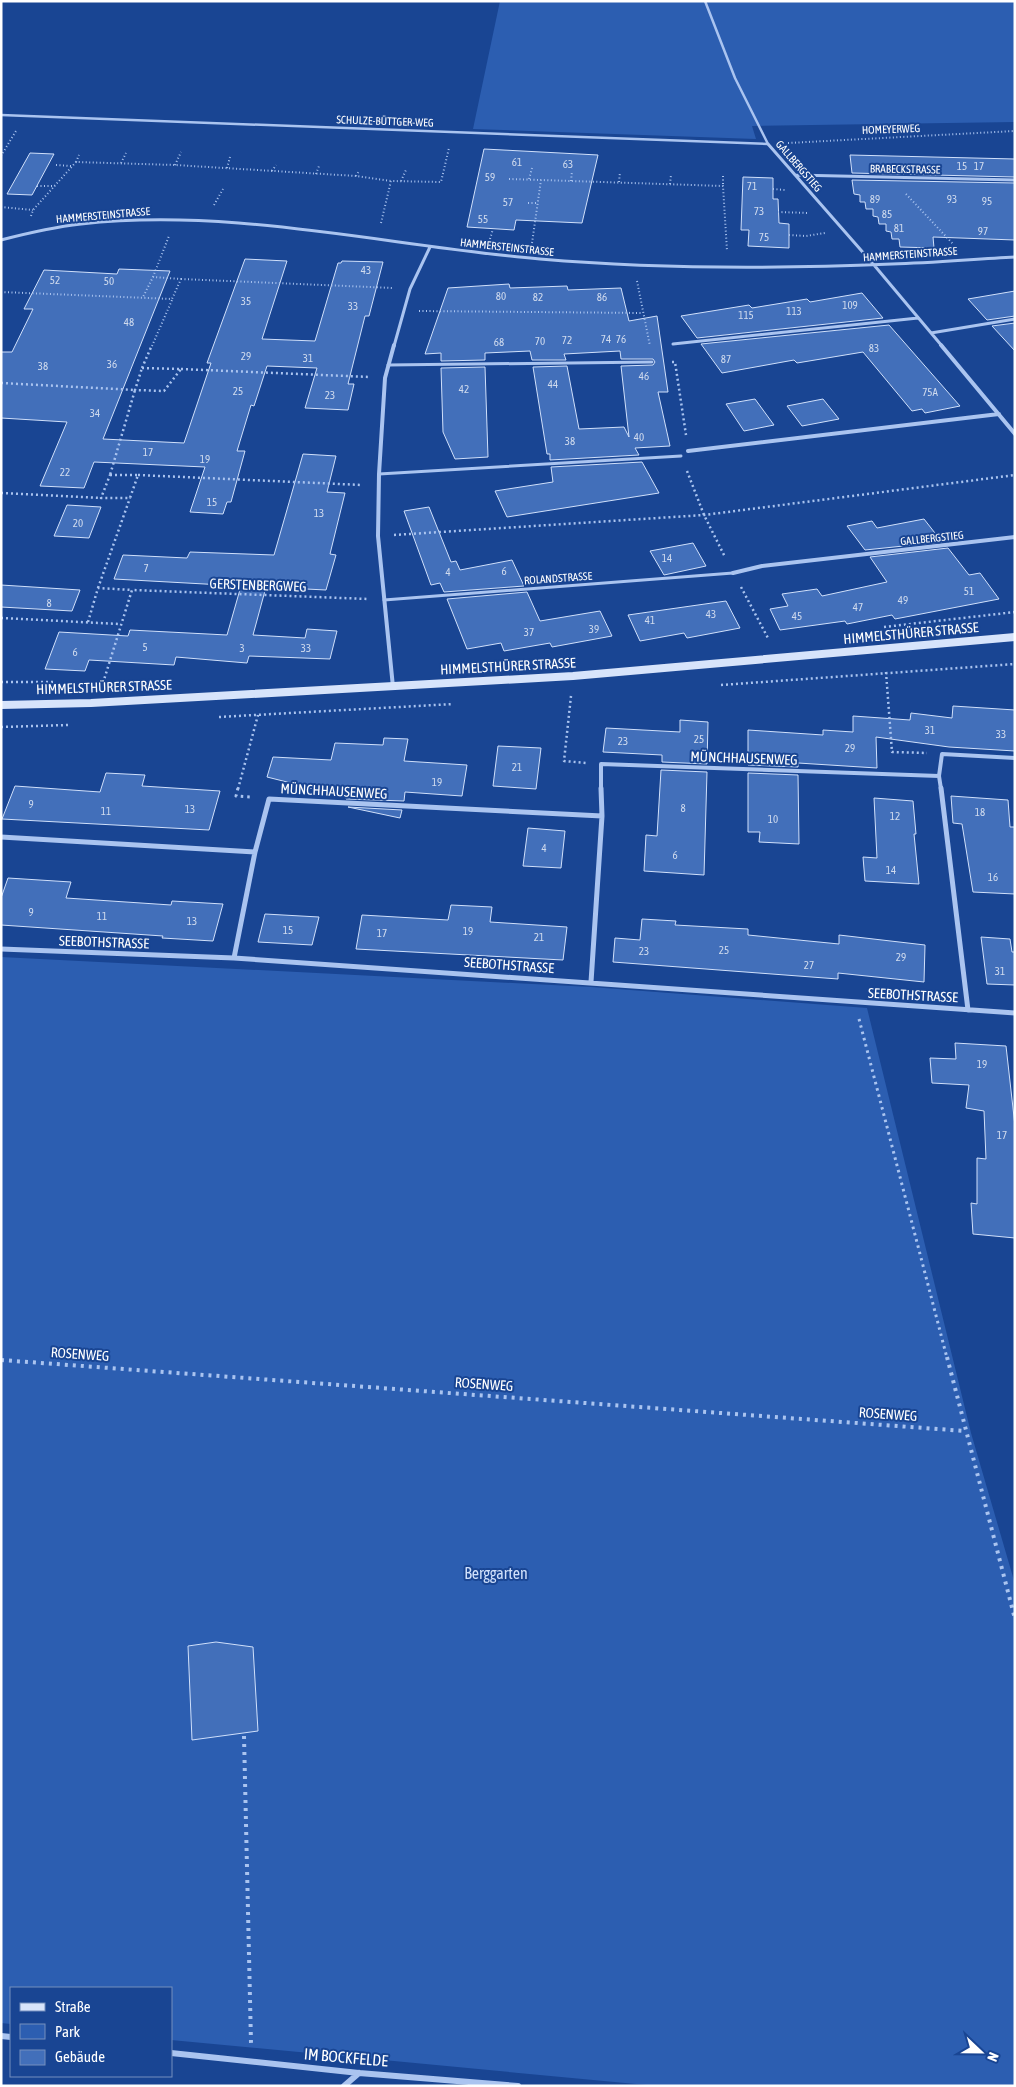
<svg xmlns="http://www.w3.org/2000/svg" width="1016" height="2087" font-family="'Asap Condensed',sans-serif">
<rect width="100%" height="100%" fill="#194593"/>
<path fill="#2c5eb1" d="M500 1H1015V122L752 126 756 139 473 129Z
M1 957 591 987 867 1008 971 1433 1015 1584V2086H657L171 2040V1988H11V2024L1 2023Z"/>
<path fill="#426fba" stroke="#d0e0fb" d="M484 149 598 155 582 223 516 220 514 230 467 227Z
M30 153 54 154 32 195 7 194Z
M850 155 1015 159V177L852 173Z
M743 177 773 178V199H778L779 223 789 224V248L748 246 749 230H741Z
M852 180 1015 183V240L933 237 934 248 900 247 899 239H892L891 232 886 231V224H879L878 217 873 216V209H866L865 202H860V195L854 194Z
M245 259 287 261 262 339 315 341 338 263H341L342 261 383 262 369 316H365L348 384H354L348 410 305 408 317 368 267 366 254 406 251 405 237 451H245L231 502H227L223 514 190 512 205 467 94 462 84 488 40 486 67 422 1 418V352H12L33 309H24L44 270 117 274 119 269 170 271 103 439 184 443 211 363H207Z
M509 284 510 288 567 286 568 290 621 288 629 321 657 316 668 392H658L670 446 635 448 639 455 550 460V454H547L533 367 567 366 579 429 624 427 629 437 621 366 653 365 655 362 653 359H621L620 351 564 354 566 360H532L530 351 485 353V360L441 361V353L425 354 448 288Z
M1015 291V316L987 320 968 299Z
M862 293 883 318 697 338 681 316 749 305 752 308 807 299 810 302Z
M1015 323V351L992 326Z
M889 325 960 406 925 413 922 409 912 411 863 352 797 363 794 360 722 373 701 344Z
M485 367 488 457 455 459 443 432 441 368Z
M755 399 774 425 744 431 726 404Z
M823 399 839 419 802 426 787 406Z
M303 454 336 456 327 492 345 493 330 554 336 555 326 590 266 587 253 635 305 638 307 629 337 631 330 659 249 656 247 663 176 657 174 665 89 660 85 671 45 669 59 632 128 636 130 630 227 635 241 586 114 579 123 555 187 558 190 552 274 555Z
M642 462 659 493 507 517 495 491 553 482 551 467Z
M67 505 101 507 89 538 54 536Z
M429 507 451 562 456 561 460 570 512 560 524 586 444 592 440 583 431 585 404 511Z
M924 519 942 542 865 550 847 526 872 521 877 528Z
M693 543 706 566 664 575 650 551Z
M948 548 969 575 980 573 999 599 895 619 892 615 847 624 845 621 780 630 770 609 788 606 782 594 817 589 822 596 887 582 870 557Z
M1 585 80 590 72 611 1 607Z
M527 592 540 621 600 611 612 636 552 647 550 643 504 651 501 643 467 649 447 599Z
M726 601 740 628 687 638 684 633 640 641 628 615Z
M953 706 1015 710V751L949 747 876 737 877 768 798 763V767L748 765V730L823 735V730L853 732V716L910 720 911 713 952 718Z
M680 720 708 722 707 764 662 762V755L603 752 606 728 680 732Z
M384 738 408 739 404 761 467 765 462 796 405 792 404 801 346 799 347 791 294 787 295 784 267 777 273 757 331 760 335 743 383 745Z
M498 746 541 748 536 789 493 786Z
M661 770 707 772 704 875 644 871 646 835 657 836Z
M106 773 145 775 142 786 220 791 209 830 2 819 15 786 100 792Z
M748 773 798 775 799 844 759 842 760 832H748Z
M951 796 1008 800 1010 827H1015V894L973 892 962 824 953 823Z
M874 798 913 801 916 834H914L919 884 865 881 863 857 877 858Z
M348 807 402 810 400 818Z
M528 828 565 831 561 868 523 866Z
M8 878 71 882 66 898 171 905 172 901 223 904 213 941 162 938 163 936 1 925V898Z
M451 905 492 907 490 922 567 927 563 960 356 949 362 915 448 920Z
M265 914 319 917 312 945 258 942Z
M642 919 676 921 675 925 748 929V935L839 944V935L925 945 924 982 838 973V979L613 962 615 938 640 940Z
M981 937 1010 939 1012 952H1015V985L987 984Z
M955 1043 1006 1046 1015 1126V1238L973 1234 971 1203 977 1204V1158L986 1159 984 1111 966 1108 969 1085 932 1083 930 1058 956 1059Z
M216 1642 253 1647 258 1731 192 1740 188 1646Z"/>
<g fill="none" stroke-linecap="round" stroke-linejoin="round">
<path stroke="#aac4f0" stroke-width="2" stroke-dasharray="1 2.5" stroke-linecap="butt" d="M788 143 1015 131
M1 156 16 131
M76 162 79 155
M121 163 126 153
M56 165 71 166
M175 165 181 152
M227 168 230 157
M272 171 276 165
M316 174 319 166
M356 176 359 171
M723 176V186
M509 179 541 180
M529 179 532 168
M401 181 406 170
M571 181 572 171
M619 182 620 172
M670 184 671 175
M37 186H55
M773 189 785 190
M906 194 953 244
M528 203H538
M214 205 223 189
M1 207 33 210
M778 212 808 213
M31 216 33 210 76 162 175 165 356 176 391 181
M381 223 391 181 441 182 449 148
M789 235 806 236 825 233
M490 239 493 229
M532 243 541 180 723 186 727 251
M153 277 169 236
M181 279 393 288
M637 281 650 346
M1 292 172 299 181 279 153 277 143 297
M419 311 643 313
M152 346 172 300"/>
<path stroke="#aac4f0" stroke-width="2.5" stroke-dasharray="2 3" stroke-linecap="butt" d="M672 362H675L686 435
M142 368 181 369 164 391 135 390Z
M142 368 152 345
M181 369 370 377
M1 383 135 390 110 475
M687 471 704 515 725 557
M110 475H138L130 498H101Z
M138 475 362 485
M1 493 101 498
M394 535 704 515 1015 475
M741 587 769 640
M98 588 130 498
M1 618 120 624
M88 622 98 588 132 590
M884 627 1015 612
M886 672 892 752 927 753
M1 682H55
M103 683 132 590 369 599
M721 685 1015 664
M571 696 564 761 586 763
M219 717 453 704
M1 727 68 725
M238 789 258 715"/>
<path stroke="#aac4f0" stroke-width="3" stroke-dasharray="2.5 4" stroke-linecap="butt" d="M238 788 236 796 251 797
M859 1019 947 1358"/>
<path stroke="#aac4f0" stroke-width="4" stroke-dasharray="3 5" stroke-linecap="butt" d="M947 1357 1015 1619
M1 1360 965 1431
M244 1736 251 2043"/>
<path stroke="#aac4f0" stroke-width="2.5" d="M1 115 768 144 735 78 705 1"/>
<path stroke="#aac4f0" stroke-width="3" d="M388 365 652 362
M379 474 681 456
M384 600 733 573"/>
<path stroke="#aac4f0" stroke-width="3" d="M768 144 874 265 942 346
M795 175 1015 180
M1 240C28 233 54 227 81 224 233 207 389 246 540 259 657 269 775 269 892 264 933 263 974 259 1015 257
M931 333 1015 319
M673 344 918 318
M394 346 410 289 430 247"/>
<path stroke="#aac4f0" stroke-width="4" d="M941 345 1015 434
M688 451 999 414
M733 573 762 566 1015 537
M393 687 378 536 379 474 385 378 394 345
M939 776 942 754 1015 758
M601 789V764L939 776 941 789"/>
<path stroke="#aac4f0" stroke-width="5" d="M601 788 602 816
M941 788 968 1010
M1 837 255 852 234 958
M255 852 269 799 602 816 591 982
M1 949 234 958 1015 1013"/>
<path stroke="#aac4f0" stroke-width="6" d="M1 2036 11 2037
M171 2053 359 2073 518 2086
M344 2086 359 2073"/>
<path stroke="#d7e4fb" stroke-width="8" d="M1 705 91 703 573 676 1015 637"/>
</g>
<g text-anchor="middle" stroke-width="4" stroke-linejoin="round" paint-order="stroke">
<g font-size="11" fill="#fff" stroke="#194593">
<text transform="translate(385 121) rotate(2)" y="4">SCHULZE-BÜTTGER-WEG</text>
<text transform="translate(891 129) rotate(-2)" y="4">HOMEYERWEG</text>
<text transform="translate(799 166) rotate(49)" y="4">GALLBERGSTIEG</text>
<text transform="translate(905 169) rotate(1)" y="4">BRABECKSTRASSE</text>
<text transform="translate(103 215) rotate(-5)" y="4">HAMMERSTEINSTRASSE</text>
<text transform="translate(507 247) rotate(6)" y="4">HAMMERSTEINSTRASSE</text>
<text transform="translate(910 254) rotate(-4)" y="4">HAMMERSTEINSTRASSE</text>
<text transform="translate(932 538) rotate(-6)" y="4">GALLBERGSTIEG</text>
<text transform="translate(558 578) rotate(-4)" y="4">ROLANDSTRASSE</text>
</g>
<g font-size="11" fill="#d0dbee">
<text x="517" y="166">61</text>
<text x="568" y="168">63</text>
<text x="962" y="170">15</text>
<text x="979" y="170">17</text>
<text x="490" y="181">59</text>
<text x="752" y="190">71</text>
<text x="875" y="203">89</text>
<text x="952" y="203">93</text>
<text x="987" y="205">95</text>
<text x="508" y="206">57</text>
<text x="759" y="215">73</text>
<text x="887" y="218">85</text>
<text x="483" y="223">55</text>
<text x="899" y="232">81</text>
<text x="983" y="235">97</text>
<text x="764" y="241">75</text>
<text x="366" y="274">43</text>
<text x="55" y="284">52</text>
<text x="109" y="285">50</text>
<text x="501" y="300">80</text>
<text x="538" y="301">82</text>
<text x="602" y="301">86</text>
<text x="246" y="305">35</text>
<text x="850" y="309">109</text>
<text x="353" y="310">33</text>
<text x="794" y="315">113</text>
<text x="746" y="319">115</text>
<text x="129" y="326">48</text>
<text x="606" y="343">74</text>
<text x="621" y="343">76</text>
<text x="567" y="344">72</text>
<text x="540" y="345">70</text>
<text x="499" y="346">68</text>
<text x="874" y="352">83</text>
<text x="246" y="360">29</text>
<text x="308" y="362">31</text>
<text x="726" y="363">87</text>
<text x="112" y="368">36</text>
<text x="43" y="370">38</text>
<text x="644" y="380">46</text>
<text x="553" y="388">44</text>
<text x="464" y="393">42</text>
<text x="238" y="395">25</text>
<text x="930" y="396">75A</text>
<text x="330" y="399">23</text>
<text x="95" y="417">34</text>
<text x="639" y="441">40</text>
<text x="570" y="445">38</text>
<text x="148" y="456">17</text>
<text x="205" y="463">19</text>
<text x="65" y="476">22</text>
<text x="212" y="506">15</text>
<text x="319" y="517">13</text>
<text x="78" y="527">20</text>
<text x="667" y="562">14</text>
<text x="146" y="572">7</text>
<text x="504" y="575">6</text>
<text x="448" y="576">4</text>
<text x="969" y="595">51</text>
<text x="903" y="604">49</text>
<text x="49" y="607">8</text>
<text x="858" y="611">47</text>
<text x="711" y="618">43</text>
<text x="797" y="620">45</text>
<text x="650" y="624">41</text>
<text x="594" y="633">39</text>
<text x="529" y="636">37</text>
<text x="145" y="651">5</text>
<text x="242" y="652">3</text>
<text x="306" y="652">33</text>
<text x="75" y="656">6</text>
<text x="930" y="734">31</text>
<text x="1001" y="738">33</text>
<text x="699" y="743">25</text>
<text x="623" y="745">23</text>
<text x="850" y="752">29</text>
<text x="517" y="771">21</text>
<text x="437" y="786">19</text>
<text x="31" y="808">9</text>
<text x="683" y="812">8</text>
<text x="190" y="813">13</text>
<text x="106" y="815">11</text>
<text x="980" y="816">18</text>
<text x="895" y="820">12</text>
<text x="773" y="823">10</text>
<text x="544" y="852">4</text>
<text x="675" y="859">6</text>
<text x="891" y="874">14</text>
<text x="993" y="881">16</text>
<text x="31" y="916">9</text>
<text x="102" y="920">11</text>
<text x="192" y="925">13</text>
<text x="288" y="934">15</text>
<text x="468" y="935">19</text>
<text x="382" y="937">17</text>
<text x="539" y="941">21</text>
<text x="724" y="954">25</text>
<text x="644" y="955">23</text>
<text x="901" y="961">29</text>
<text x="809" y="969">27</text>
<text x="1000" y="975">31</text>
<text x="982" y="1068">19</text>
<text x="1002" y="1139">17</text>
</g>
<g font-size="14" fill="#fff" stroke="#194593">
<text transform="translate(258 585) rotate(2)" y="5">GERSTENBERGWEG</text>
<text transform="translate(911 633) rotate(-5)" y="5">HIMMELSTHÜRER STRASSE</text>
<text transform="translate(508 666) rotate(-3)" y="5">HIMMELSTHÜRER STRASSE</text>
<text transform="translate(104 687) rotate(-2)" y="5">HIMMELSTHÜRER STRASSE</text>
<text transform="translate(744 758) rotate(2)" y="5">MÜNCHHAUSENWEG</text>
<text transform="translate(334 791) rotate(3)" y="5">MÜNCHHAUSENWEG</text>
<text transform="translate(104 942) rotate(2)" y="5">SEEBOTHSTRASSE</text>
<text transform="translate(509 965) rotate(4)" y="5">SEEBOTHSTRASSE</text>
<text transform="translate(913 995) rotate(3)" y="5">SEEBOTHSTRASSE</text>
<text transform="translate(80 1354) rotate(4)" y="5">ROSENWEG</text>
<text transform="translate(484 1384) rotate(4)" y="5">ROSENWEG</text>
<text transform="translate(888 1414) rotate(4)" y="5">ROSENWEG</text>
</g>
<g font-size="16" fill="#d0e0fb" stroke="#194593">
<text x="496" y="1579">Berggarten</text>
</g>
<g font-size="16" fill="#fff" stroke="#194593">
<text transform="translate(346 2057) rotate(5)" y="6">IM BOCKFELDE</text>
</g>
</g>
<rect width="1016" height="2087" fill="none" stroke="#ffffff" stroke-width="5"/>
<rect x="10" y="1987" width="162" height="90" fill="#194593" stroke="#758fbe"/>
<rect x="20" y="2003" width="25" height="8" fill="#d7e4fb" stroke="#758fbe"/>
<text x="55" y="2012" font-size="15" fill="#ffffff">Straße</text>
<rect x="20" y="2024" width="25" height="15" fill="#2c5eb1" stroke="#758fbe"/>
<text x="55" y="2037" font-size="15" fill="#ffffff">Park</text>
<rect x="20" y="2050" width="25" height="15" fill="#426fba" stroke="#758fbe"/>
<text x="55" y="2062" font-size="15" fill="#ffffff">Gebäude</text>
<g transform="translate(981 2052) rotate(112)" stroke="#194593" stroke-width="4" paint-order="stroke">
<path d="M0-4L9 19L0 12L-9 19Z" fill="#ffffff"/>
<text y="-8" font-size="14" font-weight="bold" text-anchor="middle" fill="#ffffff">N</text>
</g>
</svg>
